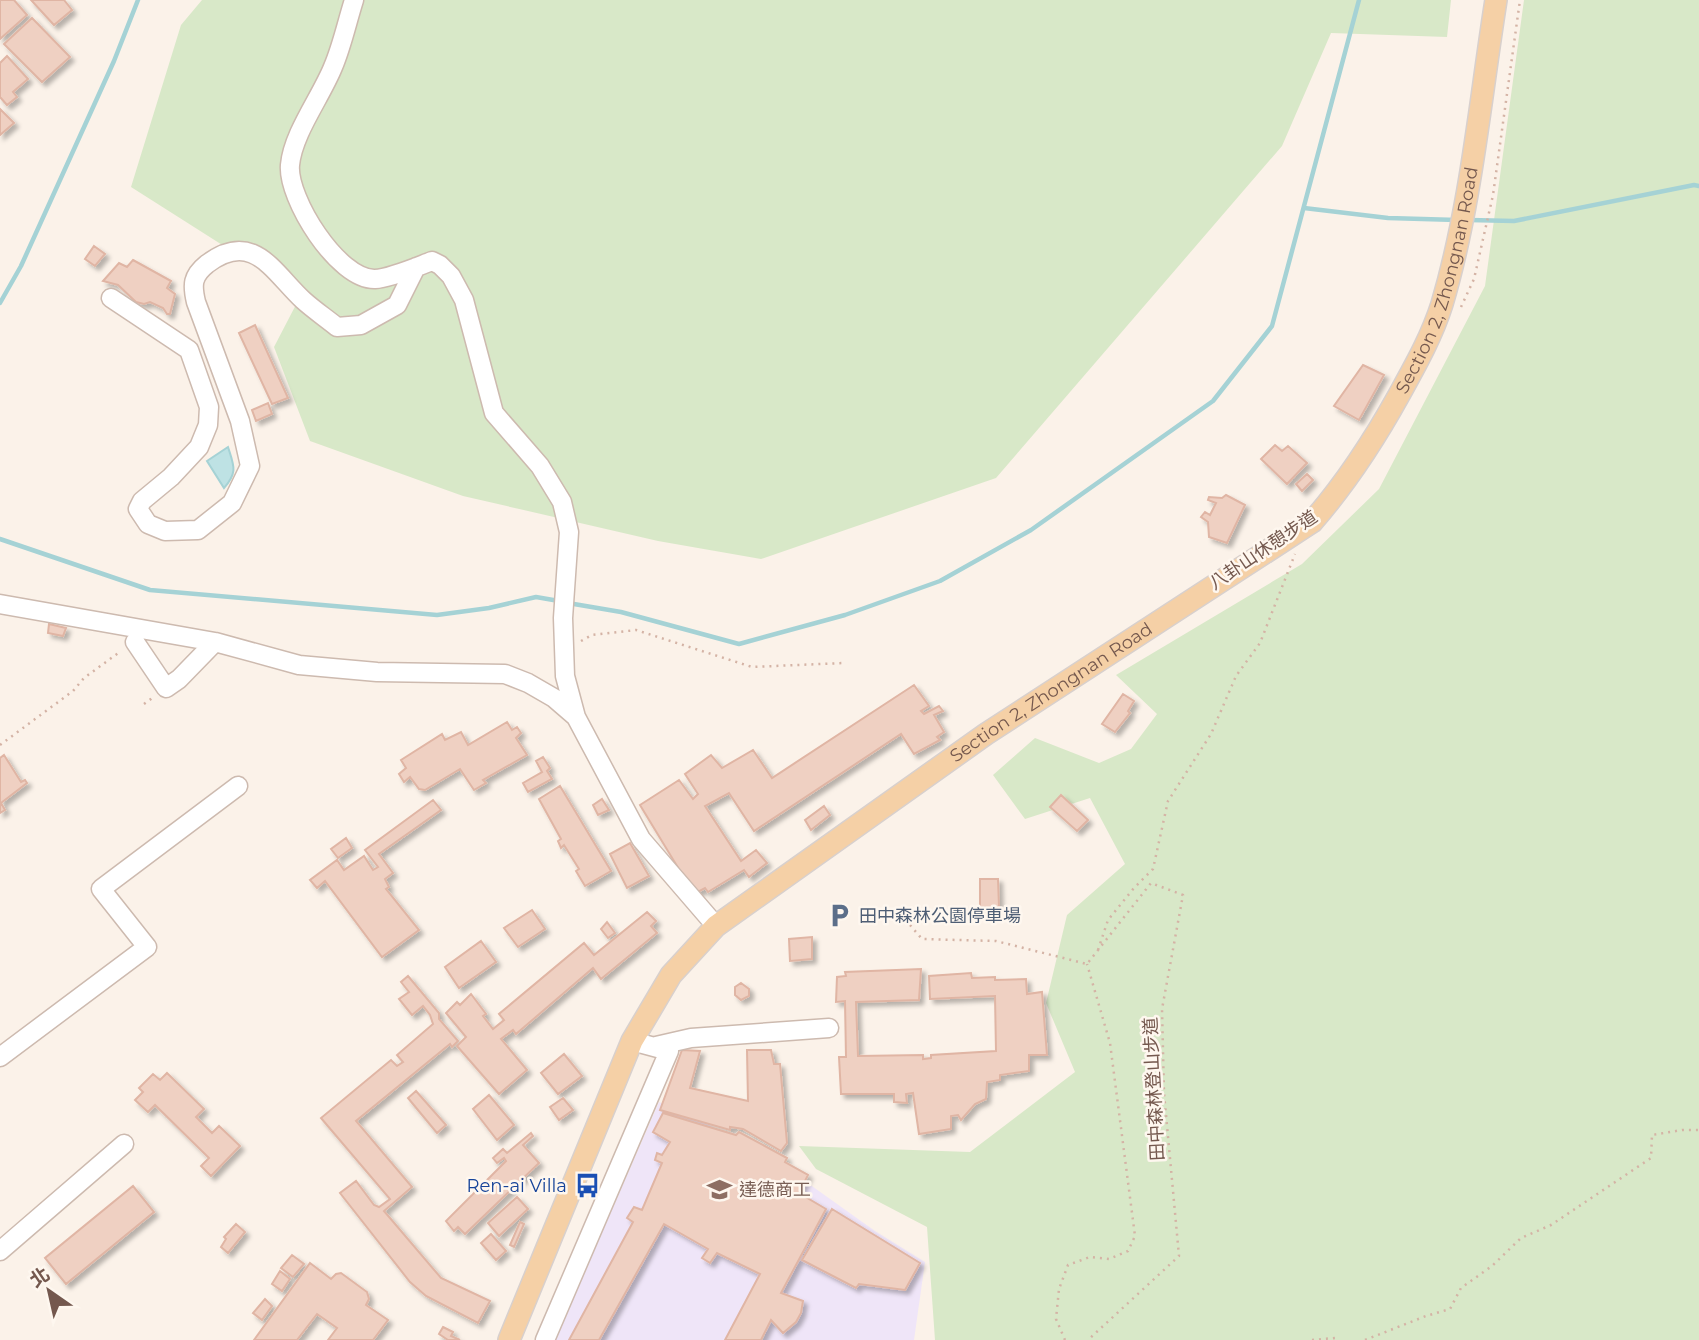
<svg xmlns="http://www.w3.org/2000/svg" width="1699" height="1340" font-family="Montserrat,'Noto Sans TC',sans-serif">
<defs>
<filter id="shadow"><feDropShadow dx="4" dy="4" stdDeviation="2" flood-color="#0004"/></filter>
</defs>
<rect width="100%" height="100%" fill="#fbf2e9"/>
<path fill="#efe5f8" d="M659 1102 760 1149 875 1231 925 1262 914 1340H555Z"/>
<path fill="#d8e8c8" d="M202 0H1451L1447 37 1331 33 1282 146 996 478 761 559 658 541 463 496 310 441 274 347 301 295 131 187 181 25Z
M1524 0H1699V1340H935L927 1227 816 1169 799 1146 970 1152 1075 1072 1046 1003 1067 915 1125 864 1090 798 1025 819 993 775 1035 738 1099 763 1131 749 1157 714 1116 675 1302 564 1379 489 1485 286Z"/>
<path fill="#bee2e4" stroke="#a5d2d5" stroke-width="2" d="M228 447C234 466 238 472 224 488L207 461Z"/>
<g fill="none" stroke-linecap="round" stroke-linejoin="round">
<path stroke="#a5d2d5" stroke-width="4.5" d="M1304 208 1388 218 1457 220
M1469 220 1514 221 1694 185 1699 186
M0 303 21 266 114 61 138 0
M0 539 150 590 437 615 489 608 536 597 559 601
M568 603 621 612 739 644 845 615 940 581 1031 530 1213 401 1272 326 1359 0"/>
</g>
<path fill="#efd0c2" stroke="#e0b5a4" stroke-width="2" filter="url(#shadow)" d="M0 0H14L27 15 0 39Z
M31 0H64L72 10 54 25Z
M32 18 70 57 42 82 4 44Z
M7 56 28 79 13 92 17 97 7 105 0 97V63Z
M0 109 14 123 0 135Z
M94 246 105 254 95 266 85 259Z
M133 260 171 281 167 288 175 294 170 314H167L163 308 150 302 144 304 136 302 118 285 103 281 119 263 127 267Z
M255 325 288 398 272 404 239 333Z
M1363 365 1384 375 1359 420 1334 406Z
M268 403 272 414 256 421 252 410Z
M1275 445 1282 451 1288 446 1307 463 1287 484 1261 459Z
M1307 474 1313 480 1302 491 1296 484Z
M1226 495 1245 505 1227 543 1209 537 1208 522 1201 517 1205 512 1210 515 1216 503 1208 500 1209 497 1222 498Z
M49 624 66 628 63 636 48 633Z
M914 685 929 706 921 711 924 714 939 706 943 711 934 715 944 732 937 737 940 740 914 754 901 734 754 831 729 793 705 806 741 861 756 850 767 863 749 877 744 870 708 892 705 888 694 894 640 805 679 780 693 799 698 794 685 774 711 755 722 768 753 750 772 778Z
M1123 694 1134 701 1128 711 1130 713 1115 732 1102 724Z
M507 722 512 730 517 727 521 733 516 738 527 755 483 780 486 783 474 790 460 769 425 790 419 789 410 777 404 782 399 774 406 768 401 760 442 734 445 740 461 732 468 745Z
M4 755 21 782 25 780 27 783 1 803 5 810 0 813V758Z
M543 757 550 768 547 771 552 779 528 792 523 783 542 772 536 761Z
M560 786 611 871 585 886 576 871 579 869 564 845 561 848 558 841 561 839 539 799Z
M1061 795 1088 820 1077 831 1050 807Z
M602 799 609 810 598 815 593 805Z
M433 800 441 810 379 854 393 873 385 879 389 887 386 889 419 930 382 957 325 881 317 888 310 880 337 860 344 870 364 856 373 870 378 867 365 850Z
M824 806 830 815 811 830 805 820Z
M346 838 352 848 338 858 331 849Z
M630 843 649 876 627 888 610 854Z
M980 879H998L999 907H980Z
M532 910 545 929 518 947 504 928Z
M647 912 656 921 651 926 657 933 601 979 593 968 516 1034 513 1030 501 1039 527 1070 499 1094 457 1046 466 1037 446 1013 457 1002 460 1005 471 994 486 1014 483 1016 493 1029 504 1020 499 1014 584 943 594 955Z
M607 922 615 933 608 938 601 929Z
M812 937V959L790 961 789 939Z
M481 941 496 962 459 988 445 967Z
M921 969 919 1000 856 1002 858 1056 923 1055V1059L931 1058V1055L996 1051 995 996 930 999 929 976 971 973 972 978 995 977V980L1026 979 1027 994 1042 992 1047 1055H1029V1071L1000 1075V1080L987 1082 986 1099 975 1104 961 1120 958 1115 951 1116V1129L919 1134 913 1093 906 1094 907 1103 894 1102V1094H841L839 1057H846L845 1001 836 1002 837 977 846 976 845 972Z
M408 976 439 1013V1019L458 1041 452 1047 450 1044 356 1121 412 1187 384 1211 441 1278 490 1301 478 1323 426 1296 410 1282 340 1193 356 1181 374 1205 379 1207 390 1199 321 1118 391 1060 397 1066 403 1062 397 1055 433 1024 430 1015 423 1006 412 1015 399 999 409 992 401 982Z
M741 983 749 989V996L741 1000 735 995V987Z
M682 1050 700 1051 690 1088 748 1101 747 1050H771L774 1064H780L787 1143 781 1151 743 1129 730 1127V1130L660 1110Z
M564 1054 582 1076 558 1094 541 1073Z
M167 1073 204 1109 196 1117 212 1133 219 1126 240 1146 211 1176 201 1166 209 1158 155 1105 148 1112 135 1100 143 1092 139 1088 153 1074 160 1080Z
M416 1091 446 1125 437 1133 408 1098Z
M489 1095 514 1125 497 1140 473 1109Z
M563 1098 573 1110 559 1120 550 1107Z
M663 1113 736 1135 739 1132 787 1158 785 1162 808 1175 799 1193 826 1209 781 1293 803 1301 801 1313 796 1322 783 1333 771 1320 761 1340H725L760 1274 717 1253 710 1263 702 1258 708 1249 664 1224 599 1340H569L633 1222 627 1218 634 1207 642 1210 662 1163 655 1160 657 1153 662 1155 670 1142 653 1132Z
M531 1133 533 1136 523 1145 539 1163 465 1234 458 1227 454 1231 446 1221 506 1161 504 1158 497 1163 493 1158 503 1149 507 1153Z
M133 1186 154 1212 66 1284 45 1258Z
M517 1197 528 1209 499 1236 488 1223Z
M832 1209 920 1263 905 1290 859 1284 856 1288 802 1260Z
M520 1222 524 1224 514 1247 510 1245Z
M236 1224 245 1232 228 1253 221 1247 226 1239 224 1237Z
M491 1234 506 1251 496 1260 481 1243Z
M292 1255 304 1264 293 1277 281 1268Z
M310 1263 331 1279 336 1274 341 1273 367 1292 369 1299 366 1305 388 1320 373 1340H328L337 1328 317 1314 297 1340H254Z
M280 1271 290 1279 282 1291 272 1284Z
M265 1299 272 1306 262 1320 253 1313Z
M443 1327 453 1332 451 1336 460 1340H448L439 1334Z"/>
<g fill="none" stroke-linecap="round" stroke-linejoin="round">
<defs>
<path id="minor" d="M354 0C347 22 342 46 333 67 321 97 293 133 290 165 287 198 338 280 375 279 391 278 416 267 432 261L440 265 451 276 464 300 494 413 540 466 562 502 569 532 563 618 565 676 576 717 641 839 716 926
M111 298 189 350 209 407 208 425 199 447 171 477 142 501 138 509 148 524 165 531 198 530 232 503 250 466 240 421 196 302C192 285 192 276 207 264 253 229 273 272 303 300 314 310 326 318 337 327L361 325 397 305 416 267
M0 604 215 642 299 665 377 672 505 674 528 683 554 698 576 717
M135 642 166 688 179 679 215 642
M656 1046 691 1038 829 1028
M0 1057 147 947 101 889 238 786
M0 1251 124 1144
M545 1340 669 1051 632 1041"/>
<g id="major">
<path id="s1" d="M509 1340 632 1041 671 975 716 926 986 734 1312 522C1347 482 1373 442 1399 395 1415 366 1432 336 1442 304 1471 206 1480 101 1496 0"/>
</g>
</defs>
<use href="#minor" stroke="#cdbaaf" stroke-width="21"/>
<use href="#major" stroke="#d8d0cd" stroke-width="24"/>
<path stroke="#d4b3a5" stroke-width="2.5" stroke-dasharray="2 5" stroke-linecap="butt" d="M1461 307 1474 279 1493 195 1520 0
M581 641 592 635 636 630 752 667 843 663
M144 704 155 696
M0 745 73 691 84 678 121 651
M910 925 922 939 996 941 1087 964 1151 883 1183 895 1162 1009 1164 1093 1179 1256 1088 1340
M1098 950 1108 920 1134 888 1153 869 1168 801 1211 734 1236 676 1260 643 1295 554
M1065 1340 1056 1319 1059 1289 1068 1265 1090 1257 1109 1259 1128 1251 1135 1236 1110 1043 1087 964
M1312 1340 1335 1338 1338 1340
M1365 1340 1426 1316 1450 1309 1461 1288 1492 1266 1521 1238 1551 1225 1651 1158 1652 1135 1682 1130H1699"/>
<use href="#minor" stroke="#fff" stroke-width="18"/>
<use href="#major" stroke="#f5d0a6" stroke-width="21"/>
</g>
<defs>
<symbol id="parking-bare" viewBox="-9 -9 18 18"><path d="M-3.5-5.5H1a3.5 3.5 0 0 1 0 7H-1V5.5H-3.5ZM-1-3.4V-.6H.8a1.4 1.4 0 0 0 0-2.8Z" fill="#5c6f8a" stroke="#fef7ef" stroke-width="2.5" paint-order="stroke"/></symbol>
<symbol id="bus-bare" viewBox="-9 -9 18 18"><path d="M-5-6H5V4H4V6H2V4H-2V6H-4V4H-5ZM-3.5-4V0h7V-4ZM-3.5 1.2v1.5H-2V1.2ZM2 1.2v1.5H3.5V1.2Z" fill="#1a4fb4" stroke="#fef7ef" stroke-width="2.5" paint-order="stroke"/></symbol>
<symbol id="university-bare" viewBox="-9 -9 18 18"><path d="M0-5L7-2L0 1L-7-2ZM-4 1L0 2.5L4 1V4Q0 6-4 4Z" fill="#8d6e63" stroke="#fef7ef" stroke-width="2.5" paint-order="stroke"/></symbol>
</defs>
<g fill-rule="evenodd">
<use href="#parking-bare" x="822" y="898" width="35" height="35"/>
<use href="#bus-bare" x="570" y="1168" width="35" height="35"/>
<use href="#university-bare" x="702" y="1172" width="35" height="35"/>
</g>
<g text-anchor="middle" stroke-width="5" stroke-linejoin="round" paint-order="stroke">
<g font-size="18" fill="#74584e" stroke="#fef7ef">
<text dy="6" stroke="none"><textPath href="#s1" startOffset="1463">Section 2, Zhongnan Road</textPath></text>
<text transform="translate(1263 550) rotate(-34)" y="6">八卦山休憩步道</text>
<text dy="6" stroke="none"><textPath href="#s1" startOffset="875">Section 2, Zhongnan Road</textPath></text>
<text transform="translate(1154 1089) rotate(-93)" y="6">田中森林登山步道</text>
</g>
<g font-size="18" fill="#4e5e75" stroke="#fef7ef" text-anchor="start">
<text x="859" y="922">田中森林公園停車場</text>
</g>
<g font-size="18" fill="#164399" stroke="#fef7ef" text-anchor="end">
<text x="567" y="1192">Ren-ai Villa</text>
</g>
<g font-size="18" fill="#785e54" stroke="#fef7ef" text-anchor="start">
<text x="739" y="1196">達德商工</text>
</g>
</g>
<g transform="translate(49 1291) rotate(326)" stroke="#fef7ef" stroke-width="5" paint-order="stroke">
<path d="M0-5L12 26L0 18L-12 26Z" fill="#74584e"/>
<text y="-10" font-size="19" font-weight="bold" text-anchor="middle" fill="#74584e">北</text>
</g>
</svg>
